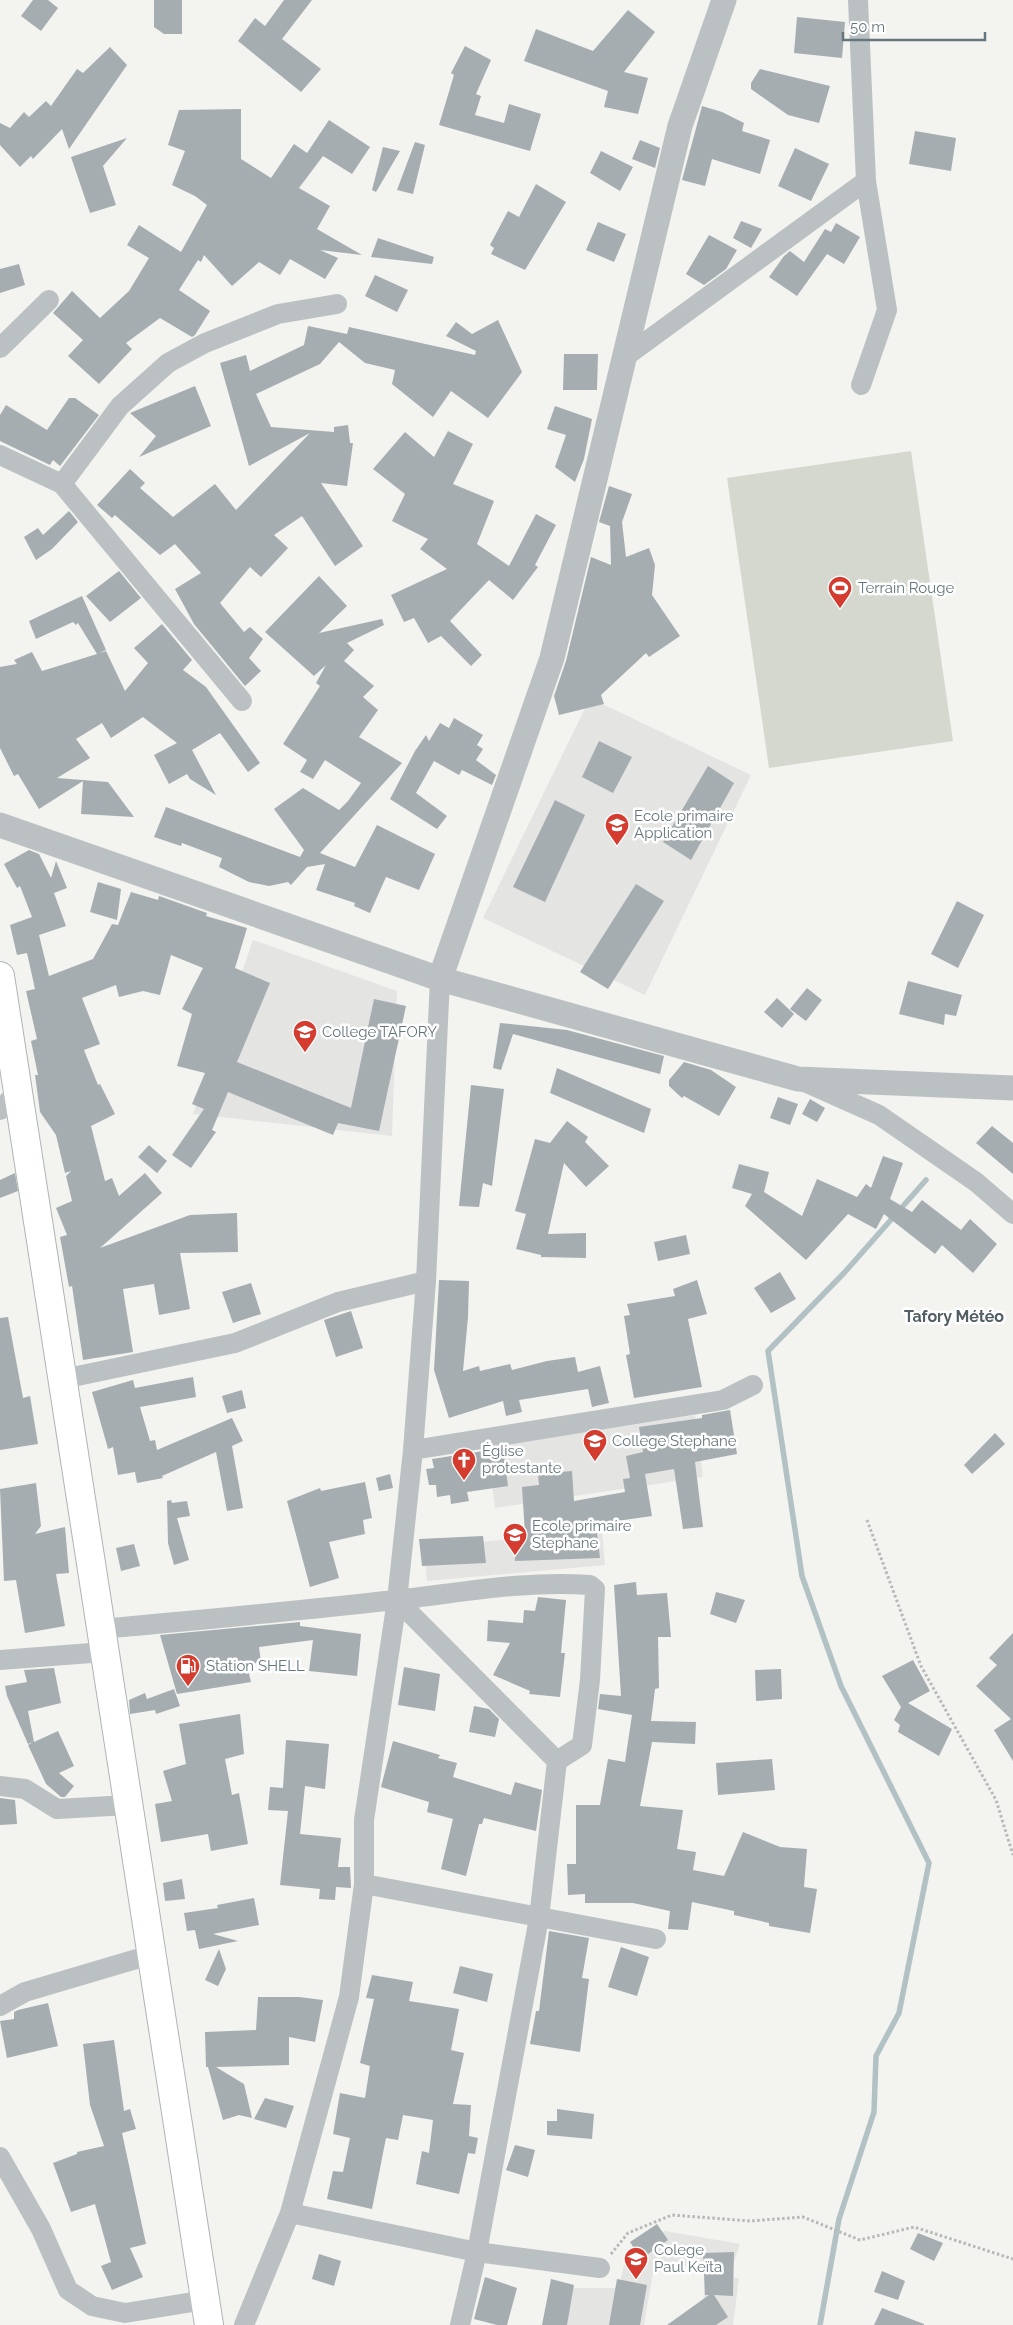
<svg xmlns="http://www.w3.org/2000/svg" width="1013" height="2325" font-family="Raleway,sans-serif">
<rect width="100%" height="100%" fill="#f3f3f0"/>
<path fill="#e4e4e3" d="M590 698 751 775 645 995 483 918Z
M253 940 397 991 392 1136 193 1114Z
M695 1415 703 1477 495 1508 487 1446Z
M602 1531 605 1565 427 1581 424 1547Z
M665 2231 740 2244 730 2273 655 2261 644 2325H545L552 2288H619L627 2251Z
M705 2277 739 2278 733 2325H695L702 2321Z"/>
<path fill="#d4d8cf" d="M911 451 953 741 769 768 727 478Z"/>
<g fill="none" stroke-linecap="round" stroke-linejoin="round">
<path stroke="#b2c1c3" stroke-width="5.5" d="M820 2325 839 2219 874 2112 876 2056 899 2013 929 1863 841 1686 802 1576 768 1351 844 1273 926 1180"/>
</g>
<path fill="#a5adb0" d="M33 0H48L58 8 41 31 21 16Z
M154 0H182V34H164L154 27Z
M284 0H312L282 39 321 69 301 92 238 41 255 18 265 26Z
M628 10 655 32 624 72 648 78 638 114 604 107 608 91 524 61 536 29 593 51Z
M797 17 845 22 842 58 794 53Z
M465 46 491 60 476 94 481 96 475 115 504 123 509 104 541 114 530 151 439 125 454 75 451 73Z
M110 47 127 65 69 149 62 129 33 159 31 156 20 167 0 145V123L10 128 24 112 29 117 46 101 51 106 77 69 83 73Z
M760 69 830 86 819 123 788 115 751 89V83Z
M702 106 722 112 744 123 742 131 770 140 760 174 712 159 705 186 682 180Z
M241 109V159L271 178 294 144 307 153 329 120 370 147 352 174 323 156 299 188 330 206 317 229 362 255 320 250 338 258 325 279 290 259 280 275 259 262 232 286 204 255 201 262 198 260 179 290 210 311 195 335 192 337 160 318 126 343 132 349 99 384 68 356 83 340 53 313 72 291 100 318 129 291 149 258 127 245 139 225 181 252 207 205 195 196 172 185 185 151 168 145 179 110Z
M915 131 956 138 951 171 909 164Z
M127 138 103 166 116 205 90 213 71 157Z
M640 140 660 148 655 168 632 159Z
M415 142 425 145 413 194 397 190Z
M383 147 400 151 376 192 372 190Z
M795 148 829 164 811 201 778 186Z
M601 151 633 167 620 191 590 173Z
M536 184 566 202 525 270 491 254 494 248 490 245 508 211 519 217Z
M741 221 762 229 751 248 733 238Z
M598 222 626 234 614 262 586 250Z
M836 223 860 237 844 264 827 254 797 296 769 277 784 256 790 251 804 262 825 229 831 232Z
M709 235 737 250 726 269 704 285 686 274Z
M378 238 434 257 432 264 371 257Z
M19 264 25 285 0 293V269Z
M375 275 408 290 397 312 365 296Z
M498 320 522 372 488 418 451 391 433 417 392 384 395 370 365 363 339 342 320 364 256 394 271 427 334 432V427L348 425 350 443H353L347 486 321 483 363 546 335 566 302 516 274 535 288 548 261 577 250 567 220 603 244 632 250 627 263 639 249 658 261 671 245 686 194 624 175 589 201 573 175 544 160 555 115 515 112 518 97 505 130 469 145 483 140 488 173 517 215 484 236 510 310 433 249 466 220 363 246 355 250 371 304 345 308 326 347 334 349 327 475 355 476 351 446 336 456 322 472 334Z
M564 354H598L597 390H563Z
M195 386 211 426 139 457 156 436 130 413Z
M69 398H75L99 415 60 466 53 460 50 465 0 441V415L6 405 47 430Z
M555 406 592 419 584 459 575 482 555 467 566 435 547 429Z
M448 431 473 444 453 484 494 501 477 544 509 566 536 514 556 525 535 565 538 567 513 600 489 580 450 621 482 655 471 666 441 636 428 643 414 618 404 622 391 595 447 569 420 549 428 539 392 521 405 494 373 469 405 432 434 457Z
M609 486 632 494 622 522 626 557 649 548 655 565 652 595 680 636 649 657 646 653 601 695 604 704 559 715 554 696 566 661 591 557 611 565 610 526 599 522Z
M69 511 78 522 52 549 36 560 24 537 38 528 43 535Z
M119 571 141 598 110 622 86 596Z
M319 576 347 606 319 633 382 619 384 625 347 643 354 650 344 661 374 686 363 697 378 710 359 737 402 763 320 853 355 867 377 825 435 854 419 890 386 877 370 913 354 906 355 903 316 890 325 864 307 867 291 885 288 882 269 886 249 882 219 867 222 858 182 843 181 846 154 837 166 807 300 857 304 850 274 809 303 788 339 810 348 801 361 783 325 760 313 779 300 772 307 760 283 744 320 686 316 683 326 665 314 676 265 632Z
M82 596 106 650 99 653 106 651 125 691 148 663 134 648 162 624 192 660 183 670 206 687 260 763 248 772 220 733 192 750 216 795 190 779 187 774 169 784 154 755 177 743 143 717 111 738 102 723 76 739 90 758 57 778 108 782 134 817 81 814 83 781 39 809 18 774 14 776 0 748V667L17 664 14 660 32 652 42 671 97 654 78 623 76 625 73 622 36 639 29 621Z
M454 718 483 735 477 745 483 749 476 760 496 775 492 785 462 770 459 775 434 761 416 793 447 816 437 829 390 799 415 751 426 735 429 741 440 723 449 728Z
M599 741 632 757 613 793 582 777Z
M708 766 734 783 691 860 663 842Z
M555 800 585 815 545 902 513 887Z
M29 850 39 854 51 878 56 861 67 888 54 893 66 926 39 935 49 976 93 959 112 924 118 925 131 892 158 900 159 896 207 913 206 916 247 928 235 968 270 983 237 1062 351 1108 374 999 406 1006 379 1131 338 1123 333 1135 228 1092 212 1130 216 1132 191 1168 172 1155 204 1109 192 1104 205 1073 177 1066 192 1014 182 1009 203 968 171 955 160 995 143 991 119 997 116 985 82 998 100 1044 84 1050 98 1085 100 1084 115 1114 91 1126 105 1181 112 1178 119 1196 145 1173 162 1193 100 1248 190 1215 237 1213 238 1252 180 1253 190 1309 159 1315 154 1284 123 1289 133 1352 83 1360 72 1286 69 1287 60 1237 67 1235 56 1208 72 1201 66 1176 71 1171 65 1173 56 1135 40 1112 35 1075H38L31 1041 37 1039 26 991 35 989 27 953 17 955 10 925 32 917 20 886 17 888 4 864Z
M98 882 121 889 117 920 90 912Z
M636 884 664 901 608 989 580 972Z
M957 901 984 915 958 968 931 954Z
M908 981 962 995 956 1016 945 1014 944 1025 899 1014Z
M807 988 822 1000 806 1021 790 1009Z
M777 998 794 1014 782 1028 764 1012Z
M500 1023 567 1030 664 1056 660 1074 513 1034 501 1070 493 1068Z
M684 1062 711 1070 736 1087 719 1116 684 1096 682 1098 669 1086V1080Z
M557 1068 651 1109 644 1133 550 1093Z
M471 1085 504 1089 492 1186 483 1183 479 1207 459 1206Z
M778 1097 798 1104 790 1125 770 1118Z
M810 1099 825 1108 817 1122 802 1114Z
M567 1121 588 1137 585 1142 609 1166 586 1187 564 1163 548 1234 586 1233V1258L541 1257V1255L516 1249 526 1214 515 1211 535 1139 550 1143Z
M992 1126 1013 1143V1174L976 1143Z
M149 1145 167 1161 157 1173 138 1157Z
M883 1156 903 1163 890 1199 912 1212 922 1200 961 1230 970 1219 997 1244 973 1273 942 1245 935 1254 884 1214 876 1229 848 1214 806 1260 745 1206 752 1194 732 1188 739 1164 769 1172 764 1192 802 1216 817 1179 857 1197 866 1184 871 1188Z
M15 1173 18 1191 0 1198V1180Z
M686 1235 690 1254 658 1261 654 1242Z
M780 1272 796 1299 771 1313 754 1288Z
M439 1280 469 1281 468 1317 463 1371 479 1366 480 1371 510 1364 512 1370 547 1361 575 1357 578 1372 600 1366 609 1403 592 1407 588 1389 519 1400 522 1412 506 1416 503 1401 449 1418 434 1370Z
M697 1280 707 1314 688 1319 702 1387 634 1398 626 1355 630 1354 624 1316 630 1315 627 1304 675 1296 673 1289Z
M251 1283 261 1314 233 1323 222 1292Z
M351 1311 363 1348 336 1357 324 1320Z
M8 1317 23 1398 30 1396 38 1444 0 1450V1318Z
M193 1377 196 1397 140 1407 150 1441 155 1440 157 1450 232 1418 243 1441 232 1446 243 1508 227 1511 216 1452 162 1476 163 1478 137 1483 135 1472 118 1475 113 1447 108 1449 92 1392 133 1380 135 1388Z
M242 1390 246 1408 227 1413 222 1396Z
M730 1410 737 1454 695 1462 703 1527 683 1529 674 1469 645 1474 652 1516 596 1524 600 1558 515 1561 514 1535 525 1534 522 1487 539 1485 538 1474 572 1471 574 1501 625 1492 623 1479 630 1478 626 1456 643 1452 639 1427 702 1418V1415Z
M995 1433 1005 1444 972 1474 964 1465Z
M503 1448 508 1486 467 1492 469 1501 451 1504 450 1495 437 1497 436 1485H429L426 1469 434 1468 432 1459Z
M390 1474 393 1488 379 1491 376 1478Z
M365 1482 372 1518 363 1520 365 1534 329 1542 339 1578 310 1587 287 1501 320 1488 321 1491Z
M36 1483 41 1526 35 1534 65 1527 69 1573 56 1574 65 1626 25 1633 16 1580 4 1581 0 1489Z
M171 1500 172 1503 187 1501 190 1516 177 1518 189 1560 174 1565 168 1543 167 1501Z
M483 1536 486 1563 422 1566 419 1539Z
M134 1544 140 1566 121 1571 116 1548Z
M636 1582 637 1595 667 1593 671 1637H658L659 1688 655 1689 651 1721 696 1722 695 1744 652 1742 640 1806 683 1810 677 1849 696 1852 693 1870 724 1876 743 1832 780 1847 807 1849 804 1887 817 1889 810 1933 769 1926V1923L734 1915V1911L692 1902 688 1930 668 1929 670 1911 633 1903H585V1894L568 1895 567 1864H576V1805H600L608 1759 625 1762 632 1715 598 1709 600 1694 621 1696 614 1585Z
M716 1592 745 1600 736 1623 710 1614Z
M538 1597 566 1600 561 1653H565L560 1697 529 1694 530 1691 493 1675 510 1643 487 1641 488 1620 523 1623 524 1610 535 1611Z
M300 1622V1626L361 1634 357 1676 309 1671 313 1640 259 1647 261 1662 247 1665 251 1682 177 1694 160 1635Z
M1013 1633V1761L994 1730 1011 1719 976 1686 997 1665 989 1658Z
M913 1660 930 1691 908 1703 952 1729 939 1756 898 1732 900 1725 894 1720 901 1707 882 1676Z
M404 1667 440 1674 435 1711 398 1705Z
M54 1668 61 1703 28 1711 34 1742 58 1731 74 1766 59 1773 74 1786 65 1797H61L46 1784 28 1745 33 1742 28 1744 7 1696 5 1686 27 1682 24 1670Z
M781 1669 782 1699 756 1701 755 1670Z
M174 1689 180 1706 156 1714 155 1710 130 1714 129 1700 145 1693 147 1699Z
M474 1706 489 1709 499 1719 495 1737 469 1732Z
M240 1714 244 1754 225 1759 232 1795 239 1793 248 1844 211 1851 208 1834 161 1842 155 1804 172 1801 163 1771 186 1764 179 1724Z
M286 1740 329 1744 325 1789 305 1786 300 1834 341 1838 338 1867H350L351 1888 336 1887 335 1900 319 1899 320 1889 280 1885 288 1811 268 1810 270 1787 283 1788Z
M393 1741 440 1755 438 1758 457 1763 453 1777 511 1795 515 1782 542 1790 536 1831 484 1818 482 1824H479L466 1876 441 1869 453 1819 427 1812 429 1802 381 1787Z
M772 1759 775 1790 718 1795 716 1763Z
M0 1798 15 1800 17 1824 0 1825Z
M182 1879 185 1899 165 1901 163 1883Z
M254 1898 259 1925 213 1934 238 1941 199 1949 195 1930 187 1931 184 1913 218 1908 217 1905Z
M549 1931 589 1938 582 1978 589 1979 580 2052 530 2044 536 2011H539Z
M621 1947 649 1957 637 1996 608 1987Z
M219 1949 226 1969 218 1986 205 1980Z
M460 1966 493 1974 487 2002 453 1993Z
M372 1975 413 1982 409 2001 459 2009 451 2050 464 2053 453 2104 471 2105 469 2136 478 2138 475 2154 468 2153 459 2194 416 2184 422 2151 429 2153 433 2120 403 2115 398 2140 386 2138 372 2209 327 2199 333 2171 343 2172 350 2138 333 2134 340 2093 365 2098 370 2066 360 2063 374 1999 366 1998Z
M258 1997H299L323 2000 315 2042 289 2037V2065L216 2067 244 2084 252 2118 239 2115 223 2120 208 2067H206L205 2032 256 2030Z
M48 2003 58 2046 7 2058 0 2021 14 2019V2012L18 2010Z
M114 2040 124 2111 130 2109 136 2129 122 2133 146 2244 130 2248 143 2277 112 2290 101 2266 111 2262 95 2204 71 2212 53 2163 77 2154V2152L104 2146 90 2105 83 2044Z
M265 2098 294 2106 286 2128 254 2119Z
M557 2109 594 2114 592 2139 547 2135V2121H557Z
M515 2145 535 2150 528 2177 506 2170Z
M657 2224 668 2240 641 2259 630 2242Z
M918 2233 943 2243 934 2261 910 2249Z
M734 2252 733 2296 714 2295 728 2317 716 2325H667L709 2295H705L703 2253Z
M319 2254 341 2261 334 2286 312 2279Z
M882 2271 905 2281 898 2300 874 2292Z
M485 2277 517 2288 507 2325H497L474 2319Z
M551 2279 574 2285 567 2325H542Z
M617 2279 647 2285 640 2325H609Z
M882 2308 924 2324V2325H874Z"/>
<g fill="none" stroke-linecap="round" stroke-linejoin="round">
<defs>
<path id="secondary" d="M0 976 209 2325"/>
</defs>
<use href="#secondary" stroke="#adb4b6" stroke-width="30"/>
<path stroke="#b5b9ba" stroke-width="3" stroke-dasharray="2.5 2.5" stroke-linecap="butt" d="M867 1520 921 1666 996 1800 1013 1855
M611 2254 628 2233 672 2215 750 2221 803 2217 860 2240 914 2227 1013 2259"/>
<path stroke="#bbc0c2" stroke-width="20" d="M858 0 866 181 887 310 861 385
M0 348 49 300
M625 357 866 181
M0 455 62 484 242 701
M62 484 120 406 168 363 205 343 278 314 337 304
M805 1082 879 1115 976 1182 1013 1214
M0 1110 19 1090
M63 1379 235 1343 338 1302 426 1281
M413 1450 723 1400 753 1385
M397 1600 557 1761 539 1918 477 2252 460 2325
M101 1629C199 1620 297 1611 395 1600 460 1593 524 1580 590 1585L595 1589 590 1680 582 1745 557 1761
M0 1660 104 1652
M0 1786 25 1789 57 1809 128 1805
M364 1884 656 1939
M0 2006 25 1992 150 1955
M0 2157 41 2229 68 2290 92 2306 125 2313 205 2300 202 2312
M290 2213 477 2252 600 2268
M244 2325 290 2213 349 1997 364 1884V1820L397 1600 413 1450 426 1281 440 979"/>
<path stroke="#bbc0c2" stroke-width="25" d="M0 825 440 979 798 1079 1013 1088
M440 979 552 658 680 126 724 0"/>
<use href="#secondary" stroke="#fff" stroke-width="28"/>
</g>
<defs>
<symbol id="stadium-pin" viewBox="-11 -11 22 30"><path d="M0 17L-7.5 6A9.5 9.5 0 1 1 7.5 6Z" fill="#d43c2f" stroke="#fff"/><path d="M0-5a6.5 5 0 1 0 0 10a6.5 5 0 1 0 0-10ZM-3.5-1.8h7v3.6h-7Z" fill="#fff"/></symbol>
<symbol id="school-pin" viewBox="-11 -11 22 30"><path d="M0 17L-7.5 6A9.5 9.5 0 1 1 7.5 6Z" fill="#d43c2f" stroke="#fff"/><path d="M0-5L7-2L0 1L-7-2ZM-4 1L0 2.5L4 1V4Q0 6-4 4Z" fill="#fff"/></symbol>
<symbol id="university-pin" viewBox="-11 -11 22 30"><path d="M0 17L-7.5 6A9.5 9.5 0 1 1 7.5 6Z" fill="#d43c2f" stroke="#fff"/><path d="M0-5L7-2L0 1L-7-2ZM-4 1L0 2.5L4 1V4Q0 6-4 4Z" fill="#fff"/></symbol>
<symbol id="church-pin" viewBox="-11 -11 22 30"><path d="M0 17L-7.5 6A9.5 9.5 0 1 1 7.5 6Z" fill="#d43c2f" stroke="#fff"/><path d="M-1.2-6h2.4v3.5h3.3v2.4h-3.3V6h-2.4V-.1h-3.3v-2.4h3.3Z" fill="#fff"/></symbol>
<symbol id="fuel-pin" viewBox="-11 -11 22 30"><path d="M0 17L-7.5 6A9.5 9.5 0 1 1 7.5 6Z" fill="#d43c2f" stroke="#fff"/><path d="M-5.5-6h7V0h2V4h1.3V-2.5L3-4.5l.8-.8L6-3V5H2.5V1h-1V6h-7ZM-4.2-4.7v3.2H.2V-4.7Z" fill="#fff"/></symbol>
</defs>
<g fill-rule="evenodd">
<use href="#stadium-pin" x="826" y="574" width="28" height="38"/>
<use href="#school-pin" x="603" y="811" width="28" height="38"/>
<use href="#university-pin" x="291" y="1018" width="28" height="38"/>
<use href="#university-pin" x="581" y="1427" width="28" height="38"/>
<use href="#church-pin" x="450" y="1446" width="28" height="38"/>
<use href="#school-pin" x="501" y="1521" width="28" height="38"/>
<use href="#fuel-pin" x="174" y="1652" width="28" height="38"/>
<use href="#university-pin" x="622" y="2245" width="28" height="38"/>
</g>
<g text-anchor="middle" stroke-width="5" stroke-linejoin="round" paint-order="stroke">
<g font-size="15" fill="#65777e" stroke="#fff" text-anchor="start">
<text x="858" y="593">Terrain Rouge</text>
<text x="634" y="821">Ecole primaire<tspan x="634" dy="17">Application</tspan></text>
<text x="322" y="1037">College TAFORY</text>
<text x="612" y="1446">College Stephane</text>
<text x="482" y="1456">Église<tspan x="482" dy="17">protestante</tspan></text>
<text x="532" y="1531">Ecole primaire<tspan x="532" dy="17">Stephane</tspan></text>
<text x="206" y="1671">Station SHELL</text>
<text x="654" y="2255">Colege<tspan x="654" dy="17">Paul Keïta</tspan></text>
</g>
<g font-size="16" font-weight="bold" fill="#525f64" stroke="#fff">
<text x="954" y="1322">Tafory Météo</text>
</g>
</g>
<path d="M843 32v8h142v-8" fill="none" stroke="#65777e" stroke-width="2.5"/>
<text x="850" y="32" font-size="15" fill="#65777e" stroke="#ffffff" stroke-width="4" paint-order="stroke">50 m</text>
</svg>
